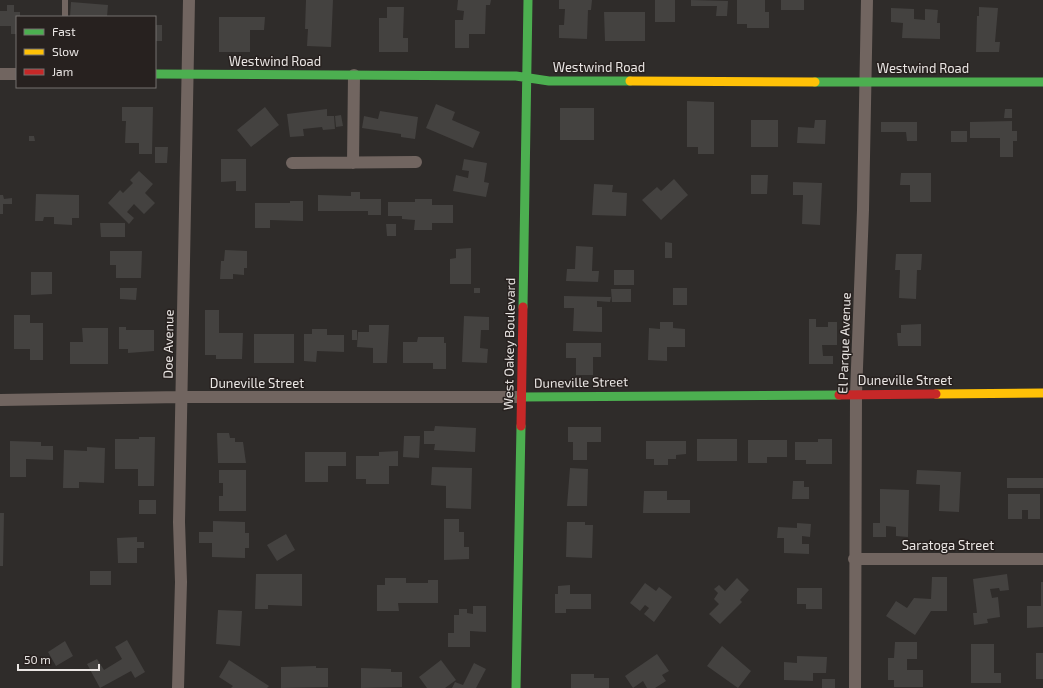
<svg xmlns="http://www.w3.org/2000/svg" width="1043" height="688" font-family="'Exo 2',sans-serif">
<rect width="100%" height="100%" fill="#2f2c2a"/>
<path fill="#444240" d="M306 0H333L331 47 307 46 308 29H305Z
M458 0H491L490 5H486L485 34H469V48H455V20H463L464 11 457 10Z
M559 0H592L591 10H588L587 39 559 38V25H564L565 9H559Z
M655 0H675V22H655Z
M691 0 728 1 727 16H716L717 6H691Z
M737 0H765V12H769V28H747V24H737Z
M781 0H804V10H781Z
M71 2 108 5 107 17H70Z
M7 5H14V12H20V17H17V34H11V26H0V11H7Z
M387 7H404L403 38H408V52H379V18H387Z
M979 7 998 8 995 42H1000L999 52H976L977 16H979Z
M891 8 914 9V19L925 20V9L938 10 937 23H940V39L902 38 903 23 891 22Z
M604 12H645V41H605Z
M219 17H265L264 30H250V52H219Z
M155 25H162V41H155Z
M687 101 714 102V154H698V147H687Z
M436 104 455 112 452 120 480 132 473 148 426 128Z
M122 107H153L152 154H139V143H125L126 121H122Z
M265 107 279 125 251 147 237 130Z
M560 108H594V140H560Z
M327 109V116H334L335 129 323 130 322 127 303 129 304 136 290 137 287 114Z
M1005 109H1012V118H1004Z
M380 111 418 117 415 139 401 137V134L362 128 364 116 378 119Z
M341 115 343 126 336 127 335 116Z
M751 120H778V147H751Z
M815 120H826L825 144 797 143 798 127 814 128Z
M1012 121V131H1017V141H1013V157H1000V138H970V122Z
M881 122H917V141H907L906 132H881Z
M951 131H967V142H951Z
M29 136H34L35 141H29Z
M155 147H168L167 163H155Z
M221 159H246V191H236V181L221 182Z
M464 159 487 163 484 182 489 183 486 197 453 191 456 175 468 178 469 171 462 170Z
M139 171 153 184 145 193 155 203 144 214 134 204 127 212 134 218 129 224 108 203 120 190 123 193 133 183 130 180Z
M901 173H931V202H910V185H900Z
M751 175H768L767 194H751Z
M674 179 688 195 661 220 642 200 657 187 661 191Z
M793 182 822 183 820 225 802 224 803 195H793Z
M594 184 613 185 612 192 627 193 626 216 592 215Z
M351 192H360V199H381V215H368V211H318V195L351 196Z
M36 194 79 195V218H72V225L54 224V217H44L43 221H35Z
M0 195H3L4 199 12 198V204H3V214H0Z
M415 199H432V205H453V223H432V230H414L415 220 402 219V216H388V202H415Z
M290 201H303V221L270 220V228H255V203H290Z
M100 223H125V237H101Z
M386 224H396V236H387Z
M665 242 672 243V258H665Z
M576 246 593 247 592 271H599L598 282 566 281 567 269H575Z
M471 248V284H450V259L456 258V249Z
M225 250 247 251V268H244V275L233 274V279H220L221 261H224Z
M110 251H142L141 278H116V265H110Z
M896 254H922L921 270H917L916 299 899 298 900 270H895Z
M614 270H634V285H614Z
M31 272H52V294L31 295Z
M120 288H137L136 300 120 299Z
M474 288H480V293H474Z
M673 288H687V305H673Z
M611 289H631V302H612Z
M564 296 611 297 610 302 597 301V307H602V332L573 331 574 308H564Z
M205 310H219V333H243L242 359H216V355H205Z
M14 315H30V323H43V360H30V349H14Z
M464 316 489 317V330H481L480 348 488 349 487 363 462 362Z
M809 319H816V327H828V322H837V345H822L823 356H833V364H809Z
M660 322H673V328L685 329V347H667V361L648 360 649 328 660 329Z
M921 324V346H898L897 333H901V325Z
M369 325H389L387 363H373V348L357 347 358 332H369Z
M119 327H126V330H154V351L128 353V349H119Z
M82 328H108V364H70V342H83Z
M312 329H327V335H344V352L317 351 316 362 304 361V334H312Z
M352 330H357V340H352Z
M254 334H294V363H254Z
M418 337H444V343H446V369H433V363H403V342H417Z
M566 343H601V357H593V375H576V358H566Z
M435 426 476 428 475 452 434 450 435 444H424V431H434Z
M568 427H601V442H587V460H573V442H568Z
M217 433H229L230 438H235V442H243L246 463H218Z
M404 436H420L419 458 403 457Z
M139 437H155L154 486H138V469H115V439H139Z
M697 439H737V461H697Z
M818 439H832V464H806V460H795V442H818Z
M748 440H787V457H767V463H748Z
M10 441 41 442V446H53V460L26 459V477H10Z
M646 441H686V454L676 455V459H668V465H654V459H646Z
M87 447 105 448 104 483 79 482V488H63L64 450 87 451Z
M398 451V466H389V484H366V479H356V456H379V452Z
M305 452H346V466H328V482H305Z
M432 467 472 468 471 509 446 508V486L431 485Z
M570 468 588 469 587 506H567Z
M219 470H246V511H219V496H223V483H219Z
M917 470 961 472 959 512 939 511 940 485 916 484Z
M1007 478H1043V488H1007Z
M793 481H804V487H809V499H792Z
M880 489 909 490 908 537 896 536V527L886 526V537H873V523H880Z
M644 491H667V500H690V513H643Z
M1008 494H1040V519H1028V510H1022V519H1008Z
M139 500H156V514H139Z
M0 513H4L3 566H0Z
M444 519H459V532H464V547H469V559L444 560Z
M213 521 245 522V533H249V548H245V558L212 557V543H199V532H213Z
M567 522H585V525H593L592 558 566 557Z
M797 523 811 524 810 537 802 536V544H809V554L784 553V538H777L778 527 797 528Z
M286 534 295 550 277 561 267 545Z
M137 537V542H144V548H137V563H118L117 538Z
M90 571H111V585H90Z
M256 574H302V606L268 605V609H255Z
M1007 574 1009 590 1000 591 999 588 990 589 992 598 998 597 1000 617 987 619 988 623 974 625 973 613H977L973 579Z
M932 577H947V611H931L915 635 886 616 896 601 907 608 914 598 931 599Z
M385 578H406V583H428V580H438V603H398L399 611H377V585H385Z
M737 578 749 590 740 600 742 602 720 624 709 614 719 604 714 599 718 593 714 589 719 585 725 591Z
M1041 582H1043V627L1027 628V606H1041Z
M645 583 656 591 659 587 672 597 654 622 644 614 649 608 645 605 640 611 630 603Z
M570 585V594H591V609H566V613H555V594H558V586Z
M797 588H822V609H806V604H797Z
M473 606H486V632L470 631V647H448V633H454V615H459V609H467V613L473 614Z
M218 610 242 611 240 646 216 644Z
M127 640 145 672 135 678 131 671 100 688 87 664 97 659 104 670 122 659 115 647Z
M65 641 73 656 56 666 48 652Z
M895 642H917V659H907V670H923V687H894V680H888V658H894Z
M971 644H994V673H1001V683H971Z
M722 646 751 671 738 688 707 666Z
M1036 653H1043V679H1036Z
M657 654 669 671 662 675 666 681 655 688H647L643 681 633 688 625 676Z
M797 656 827 657 826 673H813V681L784 680V662L797 663Z
M229 660 269 686 267 688H231L233 686 219 677Z
M441 660 456 680 445 688H427L419 677Z
M474 663 486 669 476 688H452L455 682 463 685Z
M316 666V668H328V687L281 688V667Z
M361 668 391 669V672H402V687L361 688Z
M571 674H594V678H609V688H571Z
M822 679H835V688H822Z"/>
<g fill="none" stroke-linecap="round" stroke-linejoin="round">
<path stroke="#716560" stroke-width="6" d="M65 17V0"/>
<path stroke="#716560" stroke-width="12" d="M0 74H17
M292 163 416 162
M353 163 354 75
M0 400 181 397H521
M854 559H1043
M178 688 181 582 179 522 189 0
M855 688 856 394 863 210 867 0"/>
<path stroke="#4caf50" stroke-width="9" d="M155 74 516 76 549 81H630
M815 82H1043
M523 307 528 0
M521 397 839 395
M516 688 521 426"/>
<path stroke="#ffc107" stroke-width="9" d="M630 81 815 82
M936 394 1043 393"/>
<path stroke="#c62828" stroke-width="9" d="M839 395 936 394
M521 426 523 307"/>
</g>
<g text-anchor="middle" stroke-width="3" stroke-linejoin="round" paint-order="stroke">
<g font-size="13" fill="#eae6e4" stroke="#27211f">
<text x="275" y="66">Westwind Road</text>
<text x="599" y="72">Westwind Road</text>
<text x="923" y="73">Westwind Road</text>
<text transform="translate(844 343) rotate(-88)" y="5">El Parque Avenue</text>
<text transform="translate(168 344) rotate(-89)" y="5">Doe Avenue</text>
<text transform="translate(509 344) rotate(-89)" y="5">West Oakey Boulevard</text>
<text x="905" y="385">Duneville Street</text>
<text transform="translate(581 382) rotate(-1)" y="5">Duneville Street</text>
<text x="257" y="388">Duneville Street</text>
<text x="948" y="550">Saratoga Street</text>
</g>
</g>
<rect x="16" y="16" width="140" height="72" fill="#27211f" stroke="#75706e"/>
<rect x="24" y="29" width="20" height="6" fill="#4caf50" stroke="#75706e"/>
<text x="52" y="36" font-size="12" fill="#eae6e4">Fast</text>
<rect x="24" y="49" width="20" height="6" fill="#ffc107" stroke="#75706e"/>
<text x="52" y="56" font-size="12" fill="#eae6e4">Slow</text>
<rect x="24" y="69" width="20" height="6" fill="#c62828" stroke="#75706e"/>
<text x="52" y="76" font-size="12" fill="#eae6e4">Jam</text>
<path d="M18 664v6h81v-6" fill="none" stroke="#eae6e4" stroke-width="2"/>
<text x="24" y="664" font-size="12" fill="#eae6e4" stroke="#27211f" stroke-width="3" paint-order="stroke">50 m</text>
</svg>
